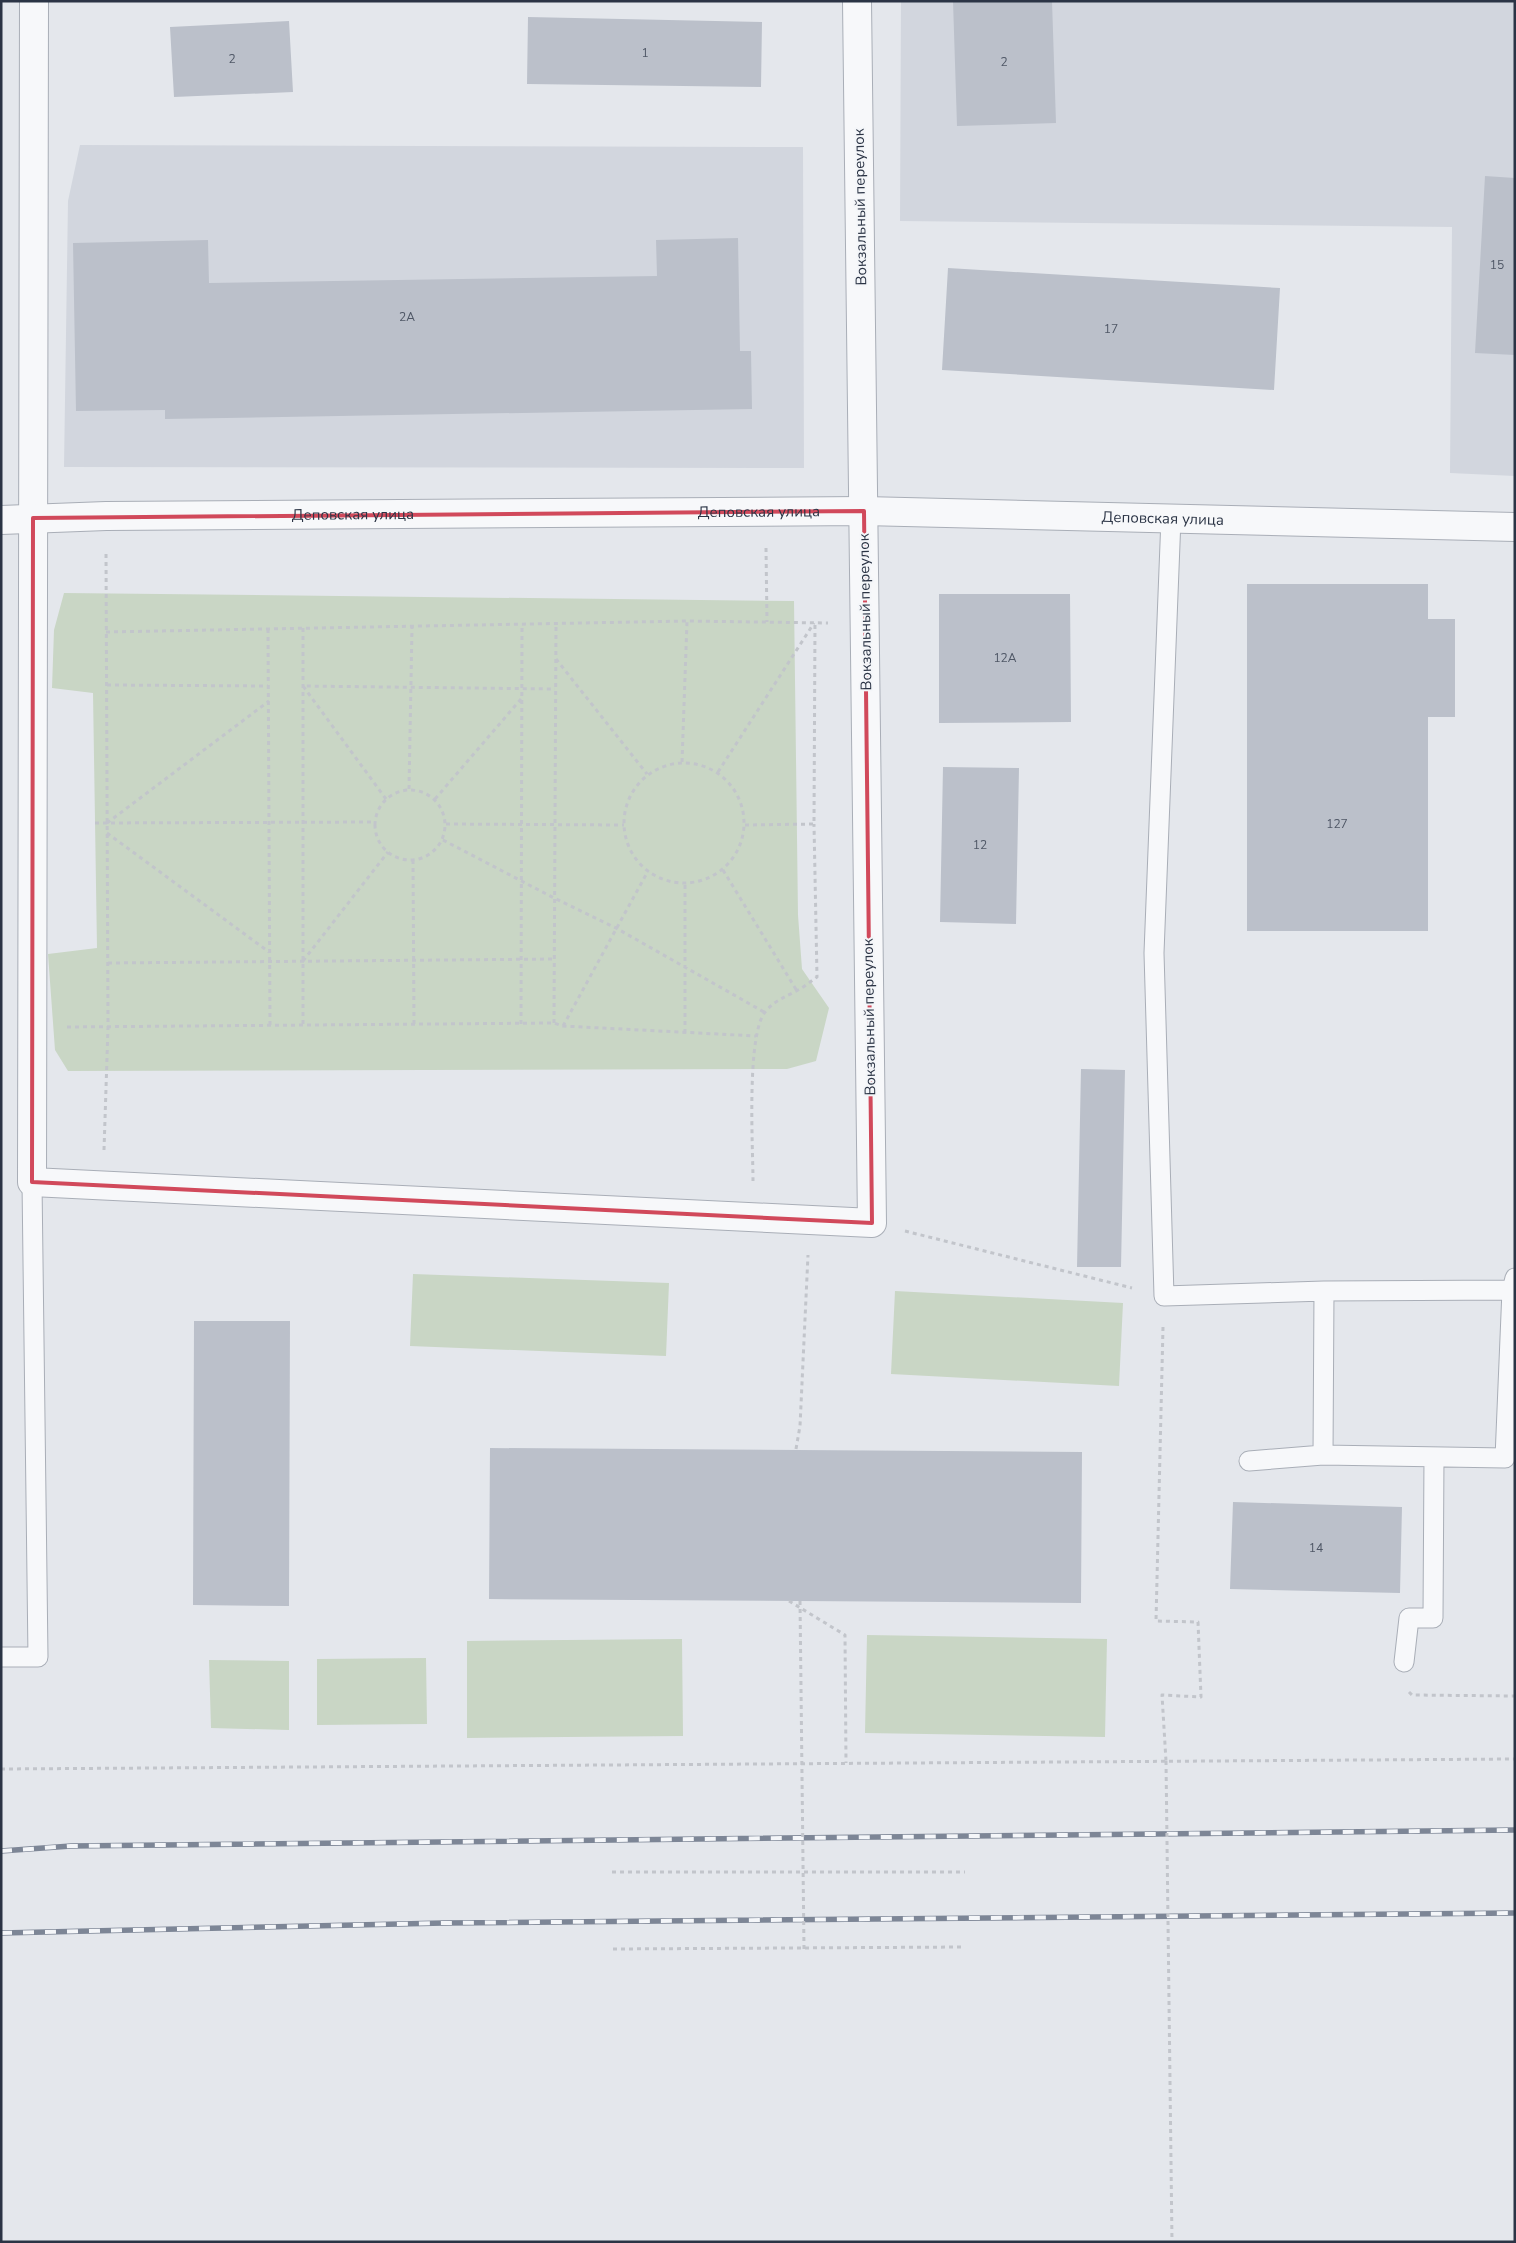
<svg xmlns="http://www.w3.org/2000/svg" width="1516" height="2243" font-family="'Nunito Sans',sans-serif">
<rect width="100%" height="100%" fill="#e4e7ec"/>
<path fill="#d2d6de" d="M901 1H1515V476L1450 473 1452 227 900 221Z
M80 145 803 147 804 468 64 467 68 201Z"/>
<path fill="#c9d6c5" d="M64 593 794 601 798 915 802 969 829 1008 816 1061 787 1069 68 1071 55 1050 48 954 97 948 93 693 52 688 54 630Z
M413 1274 669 1283 666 1356 410 1346Z
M895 1291 1123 1303 1119 1386 891 1374Z
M867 1635 1107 1639 1105 1737 865 1733Z
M682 1639 683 1736 467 1738V1641Z
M426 1658 427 1724 317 1725V1659Z
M209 1660 289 1661V1730L211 1728Z"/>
<path fill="#bbc0ca" d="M953 1H1052L1056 123 957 126Z
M528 17 762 22 761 87 527 84Z
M289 21 293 92 174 97 170 27Z
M1485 176 1515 178V355L1475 353Z
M738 238 740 351H751L752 409 165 419V410L76 411 73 243 208 240 209 283 657 276 656 240Z
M948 268 1280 288 1274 390 942 370Z
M1247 584H1428V619H1455V717H1428V931H1247Z
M939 594H1070L1071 722 939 723Z
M943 767 1019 768 1016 924 940 922Z
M1081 1069 1125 1070 1121 1267H1077Z
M194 1321H290L289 1606 193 1605Z
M490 1448 1082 1452 1081 1603 489 1599Z
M1233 1502 1402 1507 1400 1593 1230 1589Z"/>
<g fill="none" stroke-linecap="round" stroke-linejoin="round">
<defs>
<path id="service" d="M1171 518 1154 953 1164 1296 1324 1291 1512 1290 1515 1278
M1323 1455 1324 1291
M1249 1461 1323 1455 1505 1458 1512 1290
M1 1657H38L32 1182
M1404 1662 1409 1618H1433L1434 1457"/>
<g id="minor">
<path d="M34 1 32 1182 872 1223 857 1"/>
<path id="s1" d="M1 520 106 516 864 511 1515 527"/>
</g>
</defs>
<use href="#service" stroke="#a9aeb7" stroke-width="21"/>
<use href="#minor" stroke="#a9aeb7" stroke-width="30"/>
<path stroke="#c2c5cb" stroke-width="3" stroke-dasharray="4 4" stroke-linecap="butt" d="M766 548 767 622
M303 628V1025
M268 629 270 1026
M106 632 687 621 828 623
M556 659 647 774
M107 685 268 686
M682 762 687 621
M624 823a60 60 0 1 1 120 0a60 60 0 1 1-120 0Z
M718 772 814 623
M409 789 412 627
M375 825a35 35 0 1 1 70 0a35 35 0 1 1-70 0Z
M386 799 303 686 555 689
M435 799 521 699
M95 823 375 822
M107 823 269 701
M446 824 624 825
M745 825 814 824 815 622
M107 833 269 952
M443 840 554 898 616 928 764 1012
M413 860 414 1025
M723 870 797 991
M303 961 388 852
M108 963 554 959
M554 1023 556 624
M521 1024 522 625
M563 1026 648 871
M67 1027 554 1023 563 1026 756 1036
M685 1033V884
M104 1150 108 1027 106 551
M753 1181C753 1148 746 1032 766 1011 775 1000 786 997 798 990 804 987 810 982 817 977L814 824
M905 1231 1132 1288
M1163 1327 1156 1621 1198 1622 1201 1697 1162 1695 1166 1761
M796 1449 800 1426 808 1255
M789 1601 845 1635 846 1763
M1409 1692 1412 1695 1515 1696
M1 1769 1515 1759
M612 1872H965
M613 1949 964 1947"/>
<use href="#service" stroke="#f7f8fa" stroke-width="19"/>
<use href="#minor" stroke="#f7f8fa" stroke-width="28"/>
<defs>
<path id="rail" d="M1 1851 71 1846 1515 1830
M1 1933 444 1923 1515 1913"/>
</defs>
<use href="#rail" stroke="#7d8696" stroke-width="5.5"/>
<use href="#rail" stroke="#f4f6f9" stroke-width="4" stroke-dasharray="11" stroke-linecap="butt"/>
<path stroke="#c2c5cb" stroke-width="3" stroke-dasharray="4 4" stroke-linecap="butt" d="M800 1601 804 1949
M1166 1761 1172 2242"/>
</g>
<path fill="none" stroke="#d1495b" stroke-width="4" stroke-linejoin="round" d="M864 511 872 1223 32 1182 33 518Z"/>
<g text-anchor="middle" stroke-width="4" stroke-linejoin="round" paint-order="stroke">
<g font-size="12" fill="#4f5766">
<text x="645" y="57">1</text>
<text x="232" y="63">2</text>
<text x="1004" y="66">2</text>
<text x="1497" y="269">15</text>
<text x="407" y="321">2А</text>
<text x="1111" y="333">17</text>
<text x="1005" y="662">12А</text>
<text x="1337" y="828">127</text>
<text x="980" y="849">12</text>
<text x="1316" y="1552">14</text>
</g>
<g font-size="15" fill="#2b3445" stroke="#f4f6f9">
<text transform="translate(860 207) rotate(-91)" y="5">Вокзальный переулок</text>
<text dy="5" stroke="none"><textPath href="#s1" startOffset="758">Деповская улица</textPath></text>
<text dy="5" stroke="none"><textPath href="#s1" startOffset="352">Деповская улица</textPath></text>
<text dy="5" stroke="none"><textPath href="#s1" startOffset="1162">Деповская улица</textPath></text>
<text transform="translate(865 612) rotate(-91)" y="5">Вокзальный переулок</text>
<text transform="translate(869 1017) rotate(-91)" y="5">Вокзальный переулок</text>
</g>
</g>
<rect width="1516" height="2243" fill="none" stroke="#2b3445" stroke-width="5"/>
</svg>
